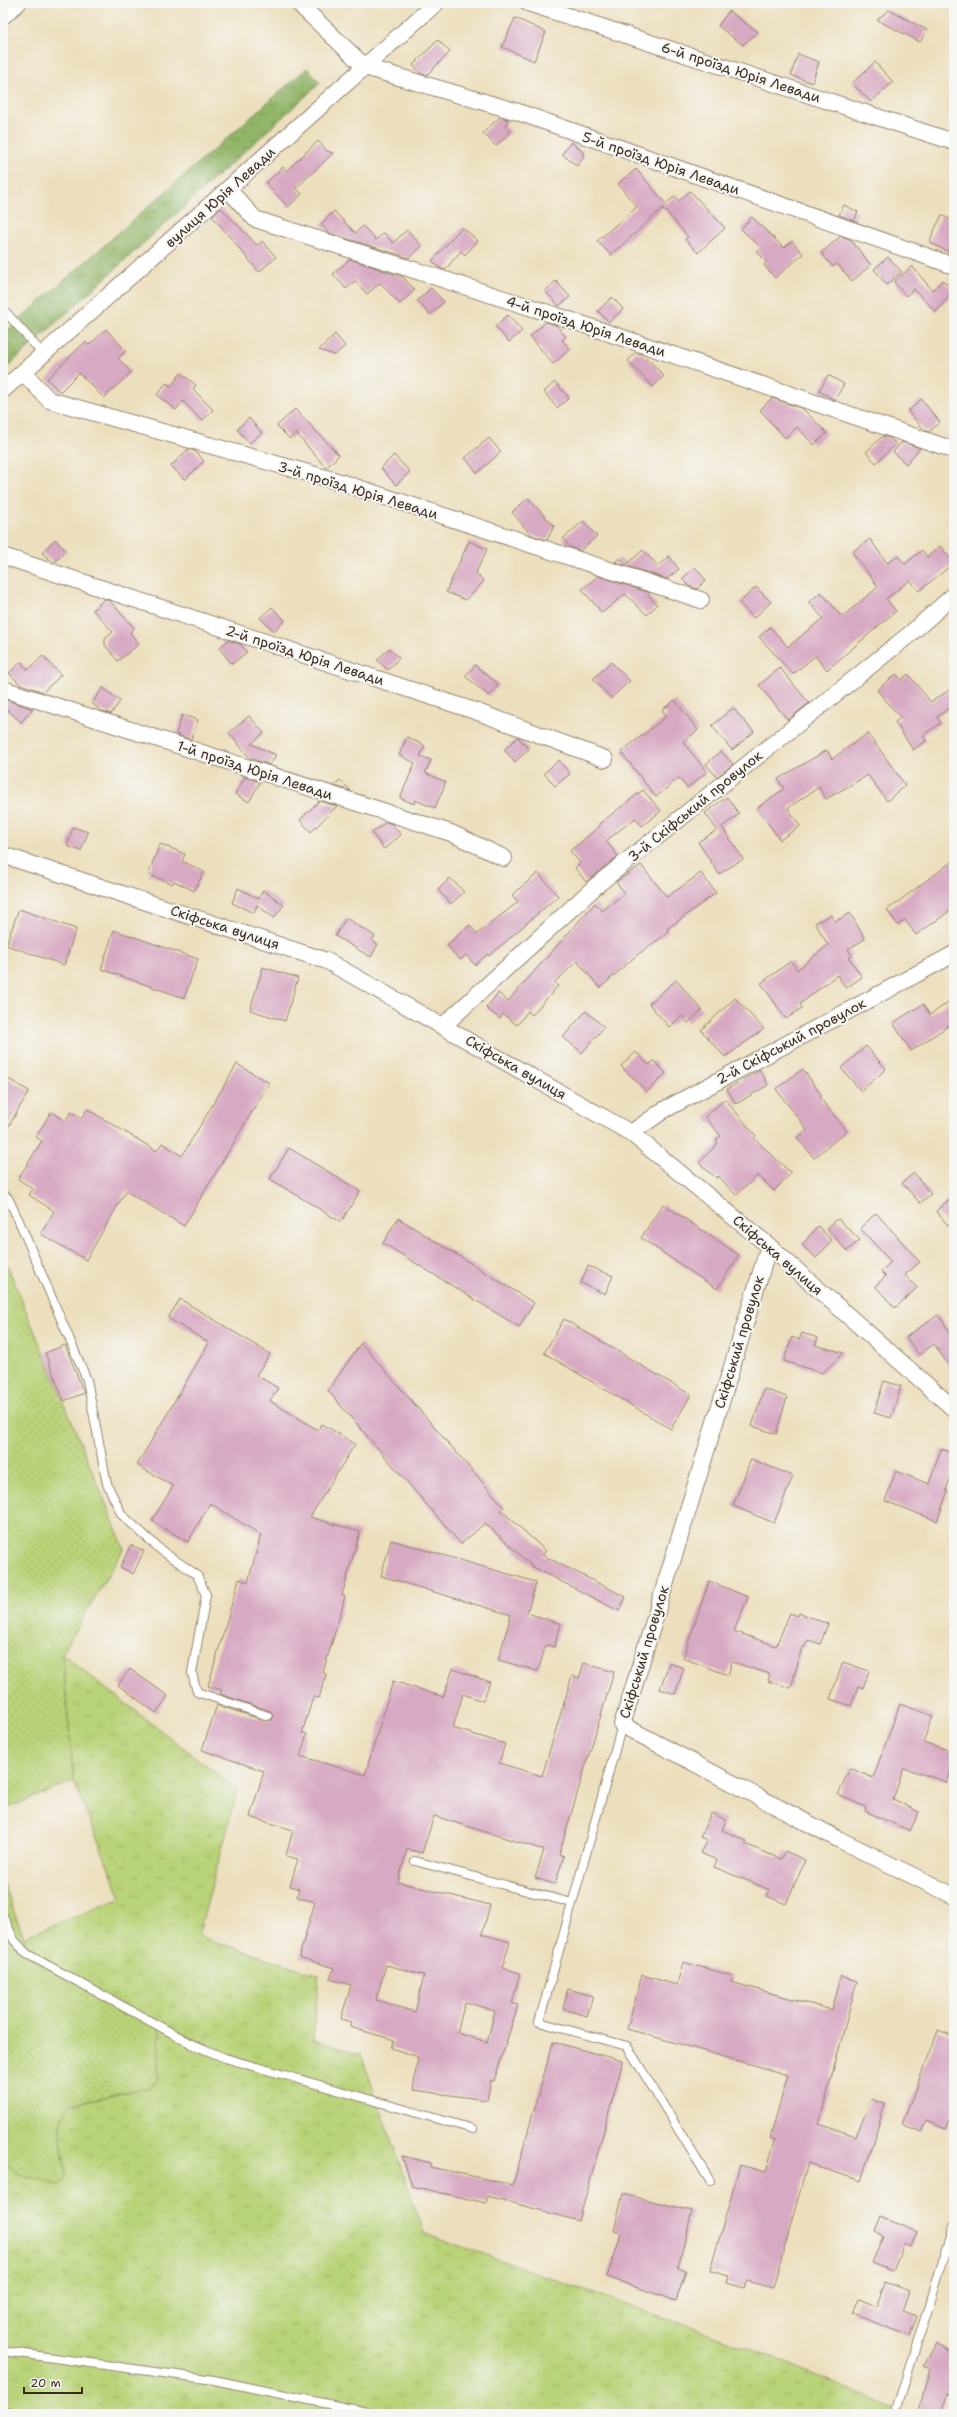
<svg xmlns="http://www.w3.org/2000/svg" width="957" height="2417" font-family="'Shantell Sans',sans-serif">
<defs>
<pattern id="grass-tufts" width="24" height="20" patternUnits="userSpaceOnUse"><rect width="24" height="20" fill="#b9d378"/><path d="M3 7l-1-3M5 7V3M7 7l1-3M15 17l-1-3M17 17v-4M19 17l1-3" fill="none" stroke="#a0b567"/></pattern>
<pattern id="forest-crowns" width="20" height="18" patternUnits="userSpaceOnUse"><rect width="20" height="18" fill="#92b568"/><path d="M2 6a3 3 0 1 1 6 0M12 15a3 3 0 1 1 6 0" fill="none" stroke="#789355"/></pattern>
<pattern id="garden-dots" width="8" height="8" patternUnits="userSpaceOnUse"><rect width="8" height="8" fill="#b9d378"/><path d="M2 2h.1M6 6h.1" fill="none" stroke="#a0b567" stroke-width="1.8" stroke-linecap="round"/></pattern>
</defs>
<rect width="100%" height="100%" fill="#f6f6f2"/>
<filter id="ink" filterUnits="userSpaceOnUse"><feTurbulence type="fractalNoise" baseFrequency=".025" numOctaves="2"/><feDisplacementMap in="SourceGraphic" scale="8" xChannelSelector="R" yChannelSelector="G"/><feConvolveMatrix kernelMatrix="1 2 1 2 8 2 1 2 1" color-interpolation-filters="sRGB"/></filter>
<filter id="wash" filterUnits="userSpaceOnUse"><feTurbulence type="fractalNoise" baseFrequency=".012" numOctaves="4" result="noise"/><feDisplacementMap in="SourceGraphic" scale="16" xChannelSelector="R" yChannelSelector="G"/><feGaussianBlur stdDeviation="0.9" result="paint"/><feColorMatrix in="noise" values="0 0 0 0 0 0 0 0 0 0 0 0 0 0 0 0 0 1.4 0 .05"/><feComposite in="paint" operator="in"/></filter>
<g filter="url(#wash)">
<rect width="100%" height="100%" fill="#ecdfbd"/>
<path fill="url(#grass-tufts)" stroke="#7a7e4b" d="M62 1654 238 1790 198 1936 319 1975 313 2040 361 2054 424 2233 758 2351 906 2414H42L3 2407V2162L20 2174 66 2175C64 2154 53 2119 70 2104L148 2088 27 1954 24 1937 121 1898 74 1781Z"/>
<path fill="url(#forest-crowns)" stroke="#667043" d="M307 68 320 83 3 371V334Z"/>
<path fill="url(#garden-dots)" stroke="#7a7e4b" d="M3 1255 124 1548 62 1654 74 1781 3 1810Z
M3 1884 24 1937 27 1954 160 2027 157 2081 148 2088 70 2104C53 2119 64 2154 66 2175L64 2181 59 2185 20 2174 3 2162Z"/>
<path fill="#6ca3da" stroke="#54667c" d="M3 2407 42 2414H3Z"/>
<g id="blocks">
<path fill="#d7a9c2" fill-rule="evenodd" d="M889 10 927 30 920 42 877 20Z
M729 11 758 32 743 45 718 26Z
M515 18 546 32 534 61 502 47Z
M438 40 450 52 427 75 421 74 413 65Z
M798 54 819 62 812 83 791 75Z
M875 62 893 82 871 102 852 83Z
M500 117 508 119 505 126 511 132 496 146 483 133Z
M318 141 327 151 333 153 296 188 302 194 288 207 266 183 283 167 286 171Z
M571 142 583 152V158L577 166 562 154Z
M636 169 666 204 675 196 679 201 690 191 725 228 698 253 685 239 688 237 663 208 611 255 597 241 637 207 618 184Z
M844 205 858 212 854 221 839 215Z
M221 208 257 245 262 241 276 257 259 272 212 216Z
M334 211 355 233 363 226 376 240 384 233 393 243 407 230 422 246 409 258 329 233 321 224Z
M942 215 954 222V255L931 243V237Z
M752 217 784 248 792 241 803 254 775 278 764 265 767 262 756 251 760 247 741 229Z
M462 227 478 241 465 255 461 251 445 270 440 268 432 261Z
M841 236 850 239 871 265 852 281 837 264 833 267 821 253Z
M888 257 902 272 887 285 874 269Z
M350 259 403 277 415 290 400 304 380 283 367 294 355 281 346 289 333 274Z
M912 266 932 290 943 280 954 291 936 312 914 289 906 296 894 282Z
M556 281 570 297 559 306 545 291Z
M431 288 444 302 430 315 417 301Z
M612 297 623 309 609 322 598 311Z
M508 315 522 331 509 342 495 326Z
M546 322 557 326 566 337 562 340 570 349 553 364 530 336Z
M106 329 126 351 118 358 131 372 104 398 79 373 60 392 47 379 85 342 89 345Z
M335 334 345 346 335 355 319 350Z
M636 352 644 355 664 376 653 387 628 361Z
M181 373 196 385 193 389 213 410 202 421 183 401 176 410 157 395 166 383 171 386Z
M828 375 844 384 835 400 819 391Z
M555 382 569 398 557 408 544 392Z
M772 398 803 409 827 433 814 445 797 427 785 438 760 410Z
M921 399 940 422 929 432 924 430 908 411Z
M295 409 339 455 326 468 296 433 290 439 277 426Z
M249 418 262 433 249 443 237 429Z
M883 436 890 438 896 444 876 463 866 452Z
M489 438 501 452 477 473 465 458Z
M902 442 920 448 906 464 893 452Z
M188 449 195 451 204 461 185 480 171 466Z
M394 455 410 472 396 485 381 468Z
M528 498 554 526 547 540 531 535 512 512Z
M583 521 597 536 580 551 570 547 563 539Z
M55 539 66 551 54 563 42 553Z
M870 539 887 563 898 556 905 564 922 550 927 557 940 546 954 563 919 591 910 580 886 599 896 611 827 670 815 656 793 674 759 637 770 627 788 647 823 618 809 602 821 592 842 617 878 587 852 552Z
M469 541 487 549 476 573 484 581 466 600 446 592Z
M643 550 658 566 669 556 679 569 667 579 615 562 620 558 626 565Z
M695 567 706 580 697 589 689 586 682 579Z
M598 576 650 593 648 595 657 605 647 615 625 594 602 613 582 589Z
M756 587 771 602 754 618 739 603Z
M104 599 110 601 134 628 130 633 139 644 118 661 105 645V639L113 632 93 610Z
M272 607 285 620 274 631 260 618Z
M228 640 240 644 247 652 232 664 219 648Z
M389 648 399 658 388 670 377 660Z
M43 656 61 675 43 692 20 684 9 673 21 662 28 670Z
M611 662 630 681 611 698 593 679Z
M475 665 499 685 489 696 465 676Z
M780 668 809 703 788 720 759 685Z
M896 674 901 680 908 674 931 702 954 687V705L937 717 941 723 923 735 926 741 913 750 895 722 901 718 877 690Z
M103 688 120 701 111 714 101 711 92 703Z
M3 699 33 709 21 722 3 706Z
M675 700 698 730 683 742 707 772 687 788 679 778 656 797 621 752 667 716 662 710Z
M733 708 754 732 732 750 712 726Z
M182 715 198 720 191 740 176 734Z
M249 716 264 733 251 744 276 755 270 765 250 758 229 733Z
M868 733 905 785 887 801 868 775 826 799 819 787 788 808 800 826 780 840 757 808 784 789 778 779 827 750 832 759Z
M407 737 425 746 420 756 431 760 425 773 446 782 435 808 415 800 414 804 400 798 415 763 399 755Z
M518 737 529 749 515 762 504 750Z
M721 751 733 764 717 777 706 764Z
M559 760 570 774 555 786 544 773Z
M245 777 260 782 249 802 235 794Z
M340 780 351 791 334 786Z
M643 790 661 811 642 826 635 818 606 841 618 856 586 882 575 868 580 863 570 851 600 826 599 824Z
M727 797 739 814 722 827 743 859 719 874 698 842 717 830 705 813Z
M319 801 337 806 311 832 300 820Z
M386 822 392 824 401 835 384 849 372 833Z
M73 827 88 832 81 851 67 846Z
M160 844 185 854 182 861 204 872 194 891 174 881 172 884 148 874Z
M954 860V908L916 935 905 920 898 925 887 910Z
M641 865 667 897 701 873 716 893 667 929 669 932 637 955 600 988 577 961 554 983 558 986 532 1015 528 1011 517 1025 503 1014 500 1019 486 1008 498 993 508 1001 595 903 602 911 625 893 616 882Z
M538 873 558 896 489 956 488 954 475 965 466 955 460 960 447 945 470 925 477 934 518 902 512 895Z
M450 878 464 892 451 904 438 890Z
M238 888 259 899 263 890 284 905 274 918 257 905 254 913 232 903Z
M19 909 76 929 64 965 6 945Z
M850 913 865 939 848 949 852 956 849 958 862 977 846 988 837 975 800 1004 802 1008 786 1019 761 983 791 961 797 970 828 945 815 923 831 915 835 922Z
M346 918 375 936 372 941 378 944 371 957 335 936Z
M114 930 198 959 184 998 101 969Z
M263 967 298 978 285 1021 250 1010Z
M676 980 702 1010 688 1023 682 1016 669 1027 649 1004Z
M735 998 764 1029 725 1057 701 1030Z
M954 998V1022L911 1051 893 1023 923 1004 930 1015Z
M586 1011 604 1027 582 1053 563 1037Z
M866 1046 886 1069 861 1091 841 1068Z
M636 1052 649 1065 654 1061 666 1073 647 1092 621 1066Z
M237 1064 269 1083 184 1226 126 1191 86 1260 41 1234 54 1211 29 1195 33 1189 18 1179 42 1141 36 1137 51 1112 65 1121 71 1112 82 1118 87 1109 157 1151 162 1143 182 1156Z
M803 1069 822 1096 820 1098 847 1131 814 1158 797 1138 807 1130 776 1089Z
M760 1070 768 1085 736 1104 727 1089Z
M3 1076 29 1091 3 1136Z
M725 1099 756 1136 754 1138 791 1173 774 1191 758 1175 736 1195 718 1176 716 1178 699 1163 718 1143 716 1140 721 1136 705 1117Z
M289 1148 360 1191 341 1222 270 1179Z
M914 1173 931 1194 920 1203 902 1183Z
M954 1195V1232L936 1211Z
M663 1204 739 1255 717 1289 641 1238Z
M876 1213 920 1262 905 1275 917 1288 895 1308 875 1286 886 1276 881 1271 891 1262 860 1228Z
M398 1218 534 1303 519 1327 383 1243Z
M838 1219 860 1240 847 1251 827 1228Z
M818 1226 832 1241 816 1258 802 1245Z
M588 1266 613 1276 605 1294 581 1283Z
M180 1299 270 1354 256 1375 278 1388 270 1401 318 1430 322 1424 355 1444 310 1517 360 1532 342 1595 345 1596 341 1612 323 1672 326 1674 319 1698 313 1697 302 1733 307 1734 300 1756 365 1775 393 1681 443 1697 453 1669 490 1682 483 1701 463 1694 453 1728 505 1744 499 1763 542 1776 572 1676 579 1678 584 1663 614 1672 559 1854 564 1856 555 1884 535 1878 544 1850 434 1816 422 1853 407 1849 398 1882 490 1905 482 1934 510 1942 502 1968 520 1973 512 2003 518 2005 494 2081 491 2080 487 2100 413 2090 418 2057 391 2048 394 2040 350 2027 351 2022 341 2019 351 1985 330 1979 334 1968 299 1957 315 1902 297 1897 299 1889 290 1886 298 1859 286 1856 293 1830 250 1817 264 1771 202 1750 217 1705 267 1721 272 1720 273 1715 270 1711 220 1694 222 1690 208 1686 239 1579 248 1582 261 1535 210 1503 188 1542 152 1521 173 1486 137 1465 209 1343 168 1318ZM386 1965 424 1975 415 2012 376 2000ZM465 2002 495 2011 487 2042 457 2033Z
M938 1315 954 1337V1373L934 1344 919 1355 906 1337Z
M564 1319 691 1395 671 1429 544 1353Z
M802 1333 818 1338 815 1345 844 1353 822 1373 784 1361 792 1337 799 1340Z
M361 1343 504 1507 501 1510 546 1551 542 1555 626 1597 619 1611 533 1567 485 1523 461 1544 328 1391Z
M65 1345 84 1393 64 1401 45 1353Z
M884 1381 901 1386 891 1418 874 1413Z
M764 1389 787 1397 776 1434 752 1426Z
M941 1449 954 1453V1466L946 1490 948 1491 937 1521 885 1501 896 1471 929 1484Z
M751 1459 793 1476 774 1523 733 1506Z
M391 1540 536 1582 527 1613 561 1624 554 1647 546 1645 538 1671 498 1660 511 1615 381 1576Z
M131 1545 144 1551 133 1574 120 1567Z
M709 1581 748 1597 734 1631 776 1646 790 1613 798 1616 799 1613 828 1624 820 1644 808 1640 804 1648 802 1647 791 1688 768 1681 770 1674 732 1662 728 1675 683 1658Z
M843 1662 869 1671 863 1688 858 1686 851 1706 830 1699Z
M669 1663 684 1668 675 1694 660 1689Z
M130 1669 168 1696 156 1713 118 1685Z
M900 1704 933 1716 923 1742 954 1752V1762L947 1782 904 1768 893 1799 919 1812 910 1831 865 1811 866 1807 838 1795 850 1768 873 1778Z
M711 1813 726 1820 722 1830 747 1841 745 1844 781 1859 785 1851 805 1860 786 1904 767 1896 770 1890 714 1867 717 1860 700 1853 707 1840 700 1837Z
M683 1962 733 1976 731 1982 832 2010 841 1976 857 1981 819 2124 856 2136 871 2099 885 2104 861 2181 808 2163 773 2288 747 2281 744 2288 727 2283 729 2276 710 2271 740 2165 766 2172 775 2140 770 2138 788 2075 627 2029 642 1975 677 1985Z
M568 1989 593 1996 587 2016 563 2009Z
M938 2030 954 2036V2108L946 2129 926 2121 921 2132 902 2124Z
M553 2042 623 2061 579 2221 488 2196 486 2203 412 2186 402 2156 431 2163 430 2167 513 2185Z
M623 2194 692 2211 678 2268 686 2271 676 2301 607 2277 622 2233 614 2231Z
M881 2217 917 2232 911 2247 904 2244 893 2271 872 2263 883 2236 875 2232Z
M885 2282 910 2291 903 2311 917 2316 910 2336 853 2314 859 2299 876 2306Z
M936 2343 954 2353V2398L946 2394 941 2414 919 2410 930 2369 924 2366Z"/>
</g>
</g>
<g filter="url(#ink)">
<use href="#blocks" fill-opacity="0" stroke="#94846e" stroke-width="1"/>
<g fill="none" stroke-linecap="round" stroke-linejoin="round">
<defs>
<path id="lane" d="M3 309 43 354
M3 1194 8 1198 19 1221 87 1380 107 1484 122 1515 162 1551 197 1575 206 1595 192 1673 197 1692 268 1716
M622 1725 539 2022 627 2046 710 2181
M415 1861 572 1903
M3 1916 14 1940 27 1954 192 2044 225 2058 473 2129
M3 2351 214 2380 376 2414
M897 2407 954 2226"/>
<path id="street" d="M298 3 365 67 518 112 954 266
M528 3 954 142
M3 16 18 3
M228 189 255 219 570 320 954 450
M23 372 49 400 340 482 701 600
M3 390 436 3
M3 556 475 711 605 759
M3 689 451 833 504 858
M3 855 327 961 631 1133 769 1246 954 1409
M444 1025 597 885 910 634 954 595
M631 1133 664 1110 954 954
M769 1246 622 1725 838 1839 954 1896"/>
</defs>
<use href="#lane" stroke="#94846e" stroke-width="10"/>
<use href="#street" stroke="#94846e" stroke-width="18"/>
<use href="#lane" stroke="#fff" stroke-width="8"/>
<use href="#street" stroke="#fff" stroke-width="16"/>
</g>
</g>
<g text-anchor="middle" stroke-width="4" stroke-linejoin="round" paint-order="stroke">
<g font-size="14" fill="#3b2a1e" stroke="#f6f6f2">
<text transform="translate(741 72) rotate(18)" y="5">6-й проїзд Юрія Левади</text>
<text transform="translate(661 163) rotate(19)" y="5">5-й проїзд Юрія Левади</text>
<text transform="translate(220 197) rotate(-42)" y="5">вулиця Юрія Левади</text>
<text transform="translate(586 326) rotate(18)" y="5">4-й проїзд Юрія Левади</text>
<text transform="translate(358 490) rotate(17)" y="5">3-й проїзд Юрія Левади</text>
<text transform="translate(305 655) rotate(18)" y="5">2-й проїзд Юрія Левади</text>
<text transform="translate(255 770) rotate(18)" y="5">1-й проїзд Юрія Левади</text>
<text transform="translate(695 806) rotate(-39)" y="5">3-й Скіфський провулок</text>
<text transform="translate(225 927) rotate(18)" y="5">Скіфська вулиця</text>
<text transform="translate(791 1041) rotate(-28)" y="5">2-й Скіфський провулок</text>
<text transform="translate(516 1067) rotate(30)" y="5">Скіфська вулиця</text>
<text transform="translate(778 1255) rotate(41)" y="5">Скіфська вулиця</text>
<text transform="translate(739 1342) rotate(-73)" y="5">Скіфський провулок</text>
<text transform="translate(644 1652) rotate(-73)" y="5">Скіфський провулок</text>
</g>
</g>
<rect width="957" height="2417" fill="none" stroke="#f6f6f2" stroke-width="16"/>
<path d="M24 2387v6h58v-6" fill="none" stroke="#3b2a1e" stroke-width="2"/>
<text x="30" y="2387" font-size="12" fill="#3b2a1e" stroke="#f6f6f2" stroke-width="3" paint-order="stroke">20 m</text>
</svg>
